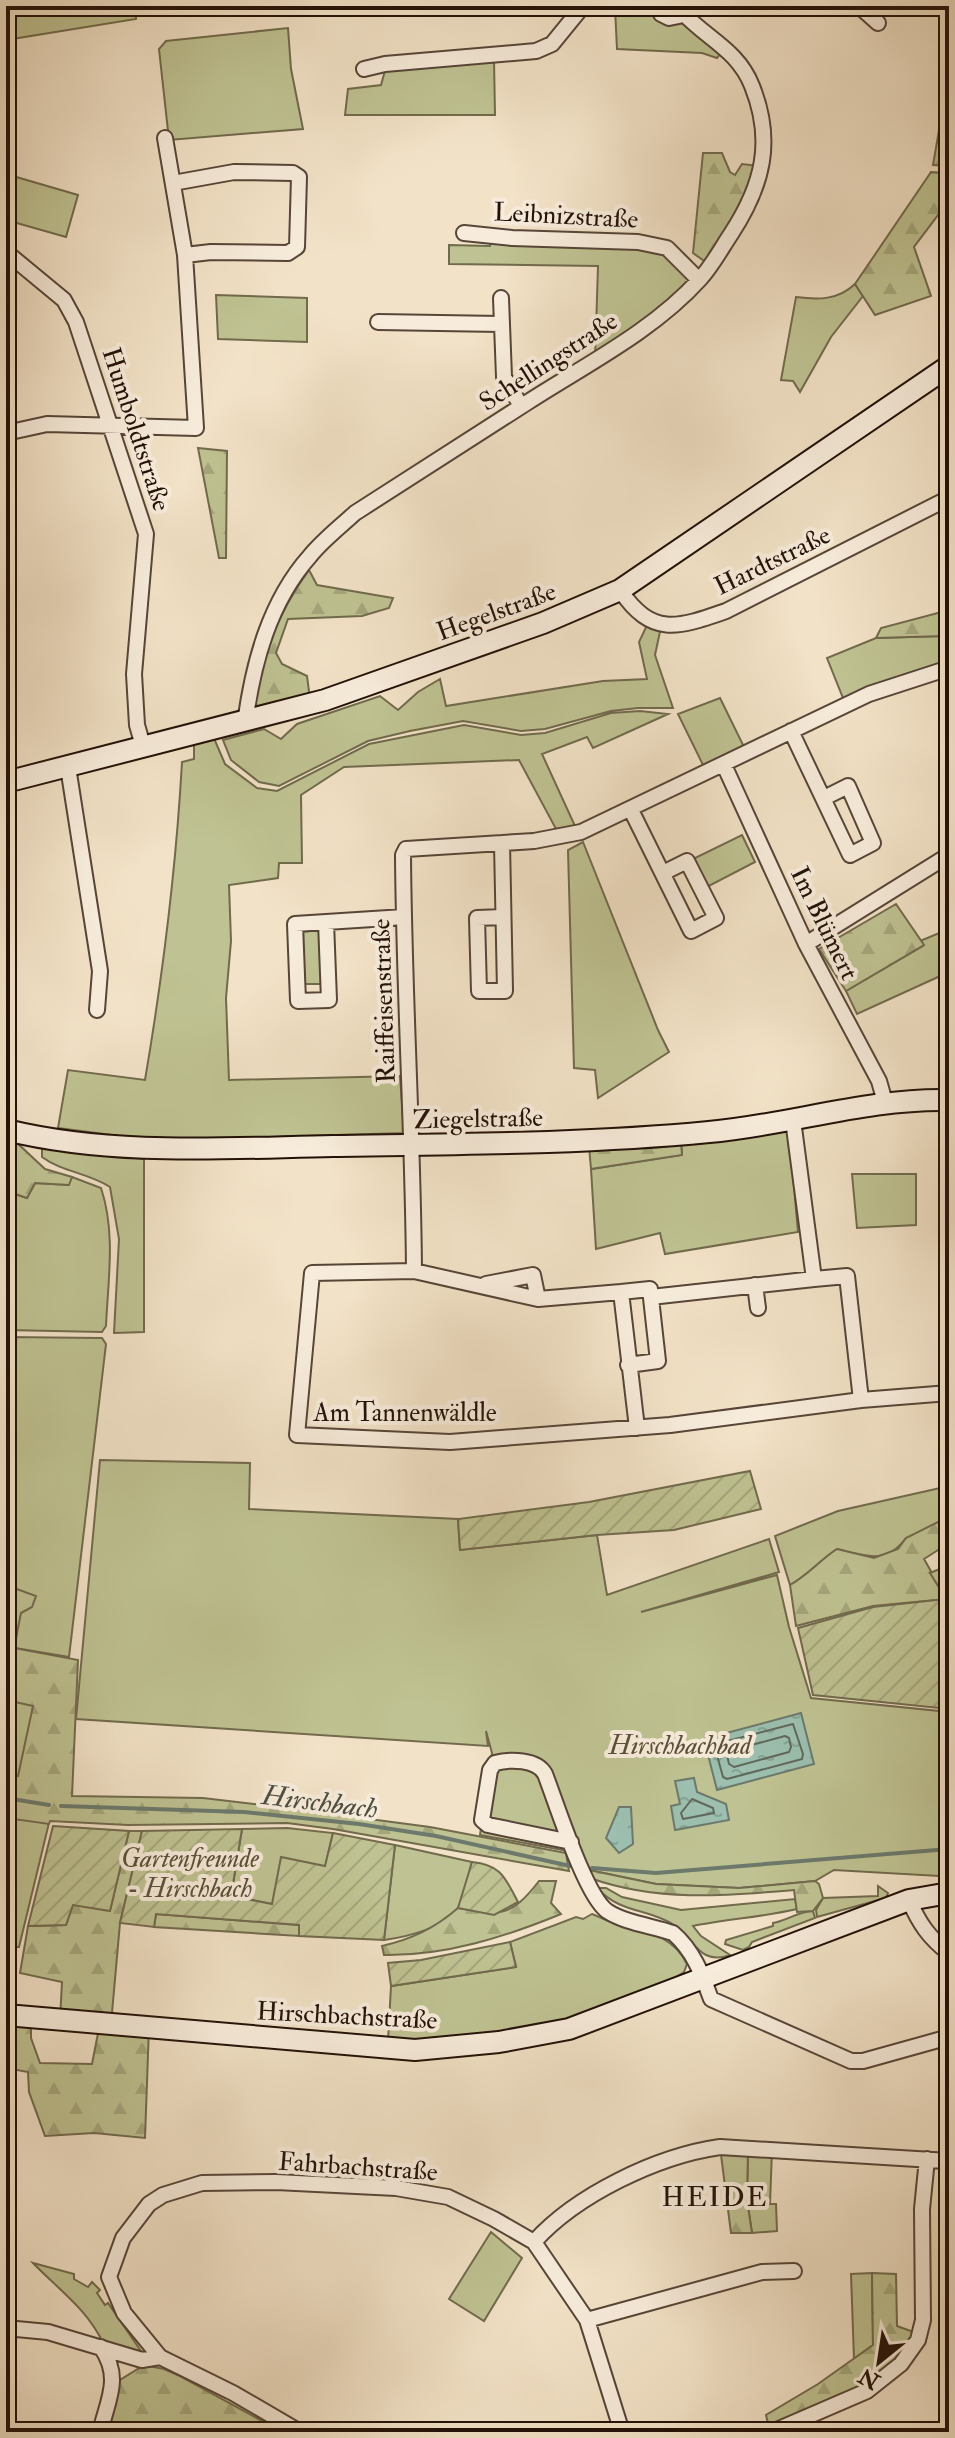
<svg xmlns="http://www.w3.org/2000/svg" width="955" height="2438" font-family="'IM FELL Double Pica',serif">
<defs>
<pattern id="forest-firs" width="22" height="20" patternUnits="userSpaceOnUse" patternTransform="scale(2)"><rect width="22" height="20" fill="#bfc292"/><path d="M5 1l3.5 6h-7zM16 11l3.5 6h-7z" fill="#a4a67c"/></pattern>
<pattern id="garden-furrows" width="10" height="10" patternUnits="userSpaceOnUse" patternTransform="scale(2)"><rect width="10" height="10" fill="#bfc292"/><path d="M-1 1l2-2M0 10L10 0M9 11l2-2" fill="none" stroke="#a4a67c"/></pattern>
<pattern id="water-ripples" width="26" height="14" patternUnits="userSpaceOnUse" patternTransform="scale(2)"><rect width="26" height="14" fill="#9cbfaf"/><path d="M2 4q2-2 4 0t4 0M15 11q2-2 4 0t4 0" fill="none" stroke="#86a395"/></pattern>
</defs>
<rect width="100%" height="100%" fill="#f2e2c7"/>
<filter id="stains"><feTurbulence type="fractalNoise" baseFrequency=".0025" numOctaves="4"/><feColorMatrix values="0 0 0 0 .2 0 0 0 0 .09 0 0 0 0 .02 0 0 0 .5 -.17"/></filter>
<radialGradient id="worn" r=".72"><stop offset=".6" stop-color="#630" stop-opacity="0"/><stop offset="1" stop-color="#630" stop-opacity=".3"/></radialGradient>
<path fill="#bfc292" stroke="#716a4d" stroke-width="2" d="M6 6H136V19L6 40Z
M615 8C674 9 678 14 723 50L717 58 702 53 617 49Z
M288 28 291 69 303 129 169 140 159 49 166 41Z
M494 59 495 115H345L348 89 381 85 386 67Z
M6 174 78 195 66 237 6 220Z
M492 236 667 248 699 280 595 361 598 266 449 264V245L490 246Z
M855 284 863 296 831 337 800 392 793 381 781 380 796 297C819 300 838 300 855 284Z
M216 295 307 298V342L218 339Z
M648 623 661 627 655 655 673 708H638L611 711 545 729 521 731 463 721 410 731 368 741 279 786 259 782 231 760 223 740 264 729 281 739 297 724 380 696 398 710 418 692 440 679 446 706 603 681 647 679 639 642Z
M944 636 949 645V665L845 703 827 658 876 638Z
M720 698 746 751 705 769 678 714Z
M640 711 668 714 593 748 587 737 542 754 575 826 556 829 519 760 344 767 301 795 302 863H279L278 878 229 885 231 941 226 998 229 1080 400 1076 404 1133 207 1139 135 1138 58 1128 68 1070 145 1080C163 974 176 869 182 762L194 759V741L213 736 225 764 257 788 277 791 369 744 464 725 521 735 545 733 611 713Z
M742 835 755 862 705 888 691 860Z
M583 842 658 1030 669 1052 598 1098 595 1070 574 1068 568 850Z
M949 929V972L857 1014 846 991 923 946 920 941Z
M319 930 322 984H302L301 932Z
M789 1130 798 1232 665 1254 660 1233 596 1249 591 1169 682 1155 681 1142Z
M42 1147 144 1159V1332L114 1333 119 1239 110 1187C89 1173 62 1172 42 1157Z
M852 1174H916V1225L857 1228Z
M72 1177 101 1188C116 1233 108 1280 106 1326L102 1332 6 1330V1191L27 1198 35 1183 68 1185Z
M6 1337 102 1338 106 1344 69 1657 15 1648 17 1630 12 1650 71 1661 48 1827 19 1947H6Z
M100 1460 250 1463 249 1509 458 1519 460 1550 597 1535 607 1595 769 1539 779 1572 641 1612 777 1575 789 1627 811 1698 949 1712V1864L940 1863 939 1876 834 1870 815 1881 739 1888 656 1884 589 1870 574 1871 568 1851 480 1835 492 1753 486 1731 488 1746 76 1719Z
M949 1486V1540L906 1538C886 1565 865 1556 837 1549 820 1560 808 1575 790 1585L775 1536 838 1511Z
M287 1828 333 1833 325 1867 272 1904 231 1896 242 1829Z
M395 1845 472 1862C468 1876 465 1893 459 1906 447 1928 406 1937 384 1940Z
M878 1886 888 1893 886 1898 817 1917 816 1910 823 1898 878 1896Z
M597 1888H606L622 1897 681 1910 795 1899 797 1909C763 1917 728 1919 693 1926L701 1936 730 1955C722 1958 714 1959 706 1955 694 1949 686 1932 674 1925 648 1908 621 1914 597 1888Z
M813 1911 815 1918 752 1942 749 1947 743 1950 725 1944 726 1940 773 1926V1923C788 1920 797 1912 813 1911Z
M592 1914C602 1918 612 1923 622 1926 650 1933 673 1936 687 1964L684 1972 670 1981 556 2023 457 2041H388L391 1986 516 1967 510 1942 576 1917 583 1919Z
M748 2149 772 2150 770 2204H776L777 2231 752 2233 747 2200Z
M491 2232 522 2258 484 2321 449 2299Z
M33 2263 74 2274V2279L88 2287 92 2282 100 2290 97 2293 105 2305 108 2303 143 2354 103 2343C88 2310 58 2289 33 2263Z
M872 2273 873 2345 854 2359 851 2274Z"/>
<path fill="url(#forest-firs)" stroke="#716a4d" stroke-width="2" d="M703 153H722L730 172 735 175 742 164 759 166 742 210 707 263 693 253Z
M931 172 945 173 941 211 914 247 931 296 875 315 855 284Z
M198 448 227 451 226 558H219Z
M309 570 317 585 393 598 389 608 362 616 288 619 276 653 282 664 307 676 310 699 254 714C260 659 277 614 309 570Z
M949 610V645L944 636 876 638 881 628Z
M896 904 924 945 846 991 819 949Z
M6 1139 16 1142 45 1169 72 1177 69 1185 35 1183 27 1198 6 1191Z
M681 1142 682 1155 591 1169 589 1146Z
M938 1522 949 1539V1543L924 1559 947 1599 873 1606 796 1626 790 1585C808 1575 820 1560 837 1549L874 1558 898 1549 906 1538Z
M6 1585 36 1596 32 1607 21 1613 14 1648 78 1660 72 1796 203 1798 263 1805 430 1827 566 1853 569 1871 333 1829 287 1823 128 1825 50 1821 49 1824 6 1818V1774L18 1776 33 1706 6 1700V1652L14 1618 6 1615Z
M129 1831H142L120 1923 111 2024 149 2027 145 2138 94 2133 45 2136 29 2092 28 2072 6 2068V2015L31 2017V2038L40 2063 92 2064 100 2023 60 2020 62 1982 20 1973 28 1926 66 1925 73 1904 110 1910Z
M589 1870 656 1884 739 1888 815 1881 819 1884 823 1898 813 1911 797 1912 794 1890C724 1896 657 1902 590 1878Z
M539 1881H556L551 1903 561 1914C505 1937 445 1956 384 1955L382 1946C412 1939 435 1928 458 1908 501 1916 511 1917 539 1881Z
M156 1914 300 1925 299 1936 154 1927Z
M720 2147 748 2149 747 2200 752 2233H731Z
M872 2273 896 2274 897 2326 919 2334 888 2377 770 2432 766 2415 818 2384 873 2345Z
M144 2365 164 2369 180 2376 282 2432H105L120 2380Z"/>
<path fill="url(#garden-furrows)" stroke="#716a4d" stroke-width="2" d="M949 72V166L933 165Z
M750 1471 761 1509 674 1530 597 1535 460 1550 458 1519 589 1502Z
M949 1565V1709L813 1695 798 1628 873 1607 946 1599 930 1573Z
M53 1826 129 1831 110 1911 73 1905 66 1925 28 1926Z
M242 1829 231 1896 272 1904 281 1857 325 1866 333 1833 395 1845 384 1940 299 1936V1925L156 1914 154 1927 120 1923 142 1831Z
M472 1862C502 1865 505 1878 518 1902L494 1915 458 1908Z
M510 1942 516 1967 391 1986 388 1963 421 1960Z"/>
<path fill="url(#water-ripples)" stroke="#6c796c" stroke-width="2" d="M801 1713 814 1764 717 1790 704 1739Z
M694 1778 697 1792 726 1804 729 1820 675 1830 671 1806 680 1804 675 1781Z
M619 1807H631L633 1844 619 1853 606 1838Z"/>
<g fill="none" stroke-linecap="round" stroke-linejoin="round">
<path stroke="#60685c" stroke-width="2" d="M793 1724 803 1754 802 1759 727 1779 723 1777 715 1748 716 1744Z
M785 1736 789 1738 791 1747 789 1752 734 1767 729 1764 727 1755 729 1751Z
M692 1799 713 1808 714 1813 683 1819 681 1813Z"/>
<path stroke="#6c796c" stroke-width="4" d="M6 1798 49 1805
M61 1806 244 1812 359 1824 436 1836 570 1866
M592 1868 656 1873 949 1849"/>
<defs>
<path id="street" d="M658 6 661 14 669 18 679 16 684 6
M859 6 878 23
M364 69 385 64 536 51 552 44 583 6
M173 183 234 172 293 173 299 177 297 247 288 253 211 252 185 255
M464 233 512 238 638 242 667 248 699 280
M6 252 64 300 76 322 146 534 134 674 137 725 143 746
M501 298 504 377 521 406
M378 322 501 324
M6 433 47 424 196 428 185 255 165 138
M620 590C652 637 677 628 726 611L949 498
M949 668 869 694 581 832 534 841 406 849 403 855C404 994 413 1133 414 1271L312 1273 297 1435 450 1442 670 1425 861 1400 949 1393
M245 723C253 664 269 602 310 556 323 540 340 527 355 513 413 476 471 439 528 402 587 364 653 331 700 279 712 266 721 249 731 234 763 185 774 141 752 86 738 50 707 39 682 12
M791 731 850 855 873 843 848 786 824 798
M724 765 806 944 879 1081 885 1102
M68 767 100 971 97 1010
M631 810 691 931 716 918 687 861 663 873
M502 843 505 991H479L477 918 503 917
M326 922 329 1000 298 1001 295 924 404 917
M806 944 949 855
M793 1120 814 1279 847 1276 861 1400
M414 1271 538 1299 621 1292
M486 1284 533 1275 538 1299
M755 1285 758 1308
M651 1297 814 1279
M628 1365 658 1361 650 1289 621 1292 637 1428
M571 1842 488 1825 482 1820 490 1770 495 1763C510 1759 537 1759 545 1774 556 1802 585 1895 607 1911 625 1923 653 1926 673 1933 693 1950 702 1974 711 1999L851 2061H863L949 2037
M909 1900C919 1923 929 1938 949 1953
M534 2242C576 2195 657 2156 720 2147L949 2161
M587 2320 762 2272 794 2271
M6 2328 48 2332 142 2360 160 2357
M100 2432C108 2399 122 2378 101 2347
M300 2432 233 2393 160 2357 124 2313 109 2277 123 2238 149 2204 163 2195 202 2183 276 2182 396 2188 448 2197 494 2219 534 2242 587 2320 622 2432
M772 2432 867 2391 901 2364 918 2340 923 2320 922 2209 927 2159"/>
<path id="secondary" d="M6 782 325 700 543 623 620 590 949 366
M6 1130C113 1156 224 1148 333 1146 458 1144 584 1144 709 1132 790 1125 867 1098 949 1100
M6 2015 415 2050 499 2042 569 2029 909 1900 949 1893"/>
</defs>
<use href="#street" stroke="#574538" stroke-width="18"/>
<use href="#secondary" stroke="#231108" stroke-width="24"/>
<use href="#street" stroke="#f7ecdb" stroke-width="14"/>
<use href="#secondary" stroke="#f7ecdb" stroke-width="20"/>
</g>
<g text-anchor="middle" stroke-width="8" stroke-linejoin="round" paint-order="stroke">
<g font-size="26" fill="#231108" stroke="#f7ecdb">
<text transform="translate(566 215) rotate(3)" y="9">Leibnizstraße</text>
<text transform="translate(548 361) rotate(-33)" y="9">Schellingstraße</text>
<text transform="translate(137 429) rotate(72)" y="9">Humboldtstraße</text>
<text transform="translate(772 560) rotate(-26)" y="9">Hardtstraße</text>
<text transform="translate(496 611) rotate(-20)" y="9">Hegelstraße</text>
<text transform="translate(825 923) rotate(64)" y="9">Im Blümert</text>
<text transform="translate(383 1001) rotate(-92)" y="9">Raiffeisenstraße</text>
<text transform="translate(478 1118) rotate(-1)" y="9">Ziegelstraße</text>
<text x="405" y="1421">Am Tannenwäldle</text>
<text transform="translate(347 2015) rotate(3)" y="9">Hirschbachstraße</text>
<text transform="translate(358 2166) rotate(4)" y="9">Fahrbachstraße</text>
</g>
<g font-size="26" font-style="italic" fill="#5a4f38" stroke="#f7ecdb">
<text x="680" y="1754">Hirschbachbad</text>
<text x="190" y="1867">Gartenfreunde<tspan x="190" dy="30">- Hirschbach</tspan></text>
</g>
<g font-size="28" font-style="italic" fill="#4d4e42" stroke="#f7ecdb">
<text transform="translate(320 1801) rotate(7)" y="10">Hirschbach</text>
</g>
<g font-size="28" letter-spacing="2" fill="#231108" stroke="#f7ecdb">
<text x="715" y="2206">HEIDE</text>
</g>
</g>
<rect width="955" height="2438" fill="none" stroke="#f2e2c7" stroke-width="32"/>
<rect x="8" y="8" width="939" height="2422" fill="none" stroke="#231108" stroke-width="4"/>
<rect x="16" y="16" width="923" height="2406" fill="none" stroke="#231108" stroke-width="2"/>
<g transform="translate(879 2362) rotate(210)" stroke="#f7ecdb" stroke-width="6" paint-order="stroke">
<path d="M0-6L14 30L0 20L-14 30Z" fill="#231108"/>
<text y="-12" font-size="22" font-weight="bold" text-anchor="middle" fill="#231108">N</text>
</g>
<rect width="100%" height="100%" filter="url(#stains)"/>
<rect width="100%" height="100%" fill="url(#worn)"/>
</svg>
